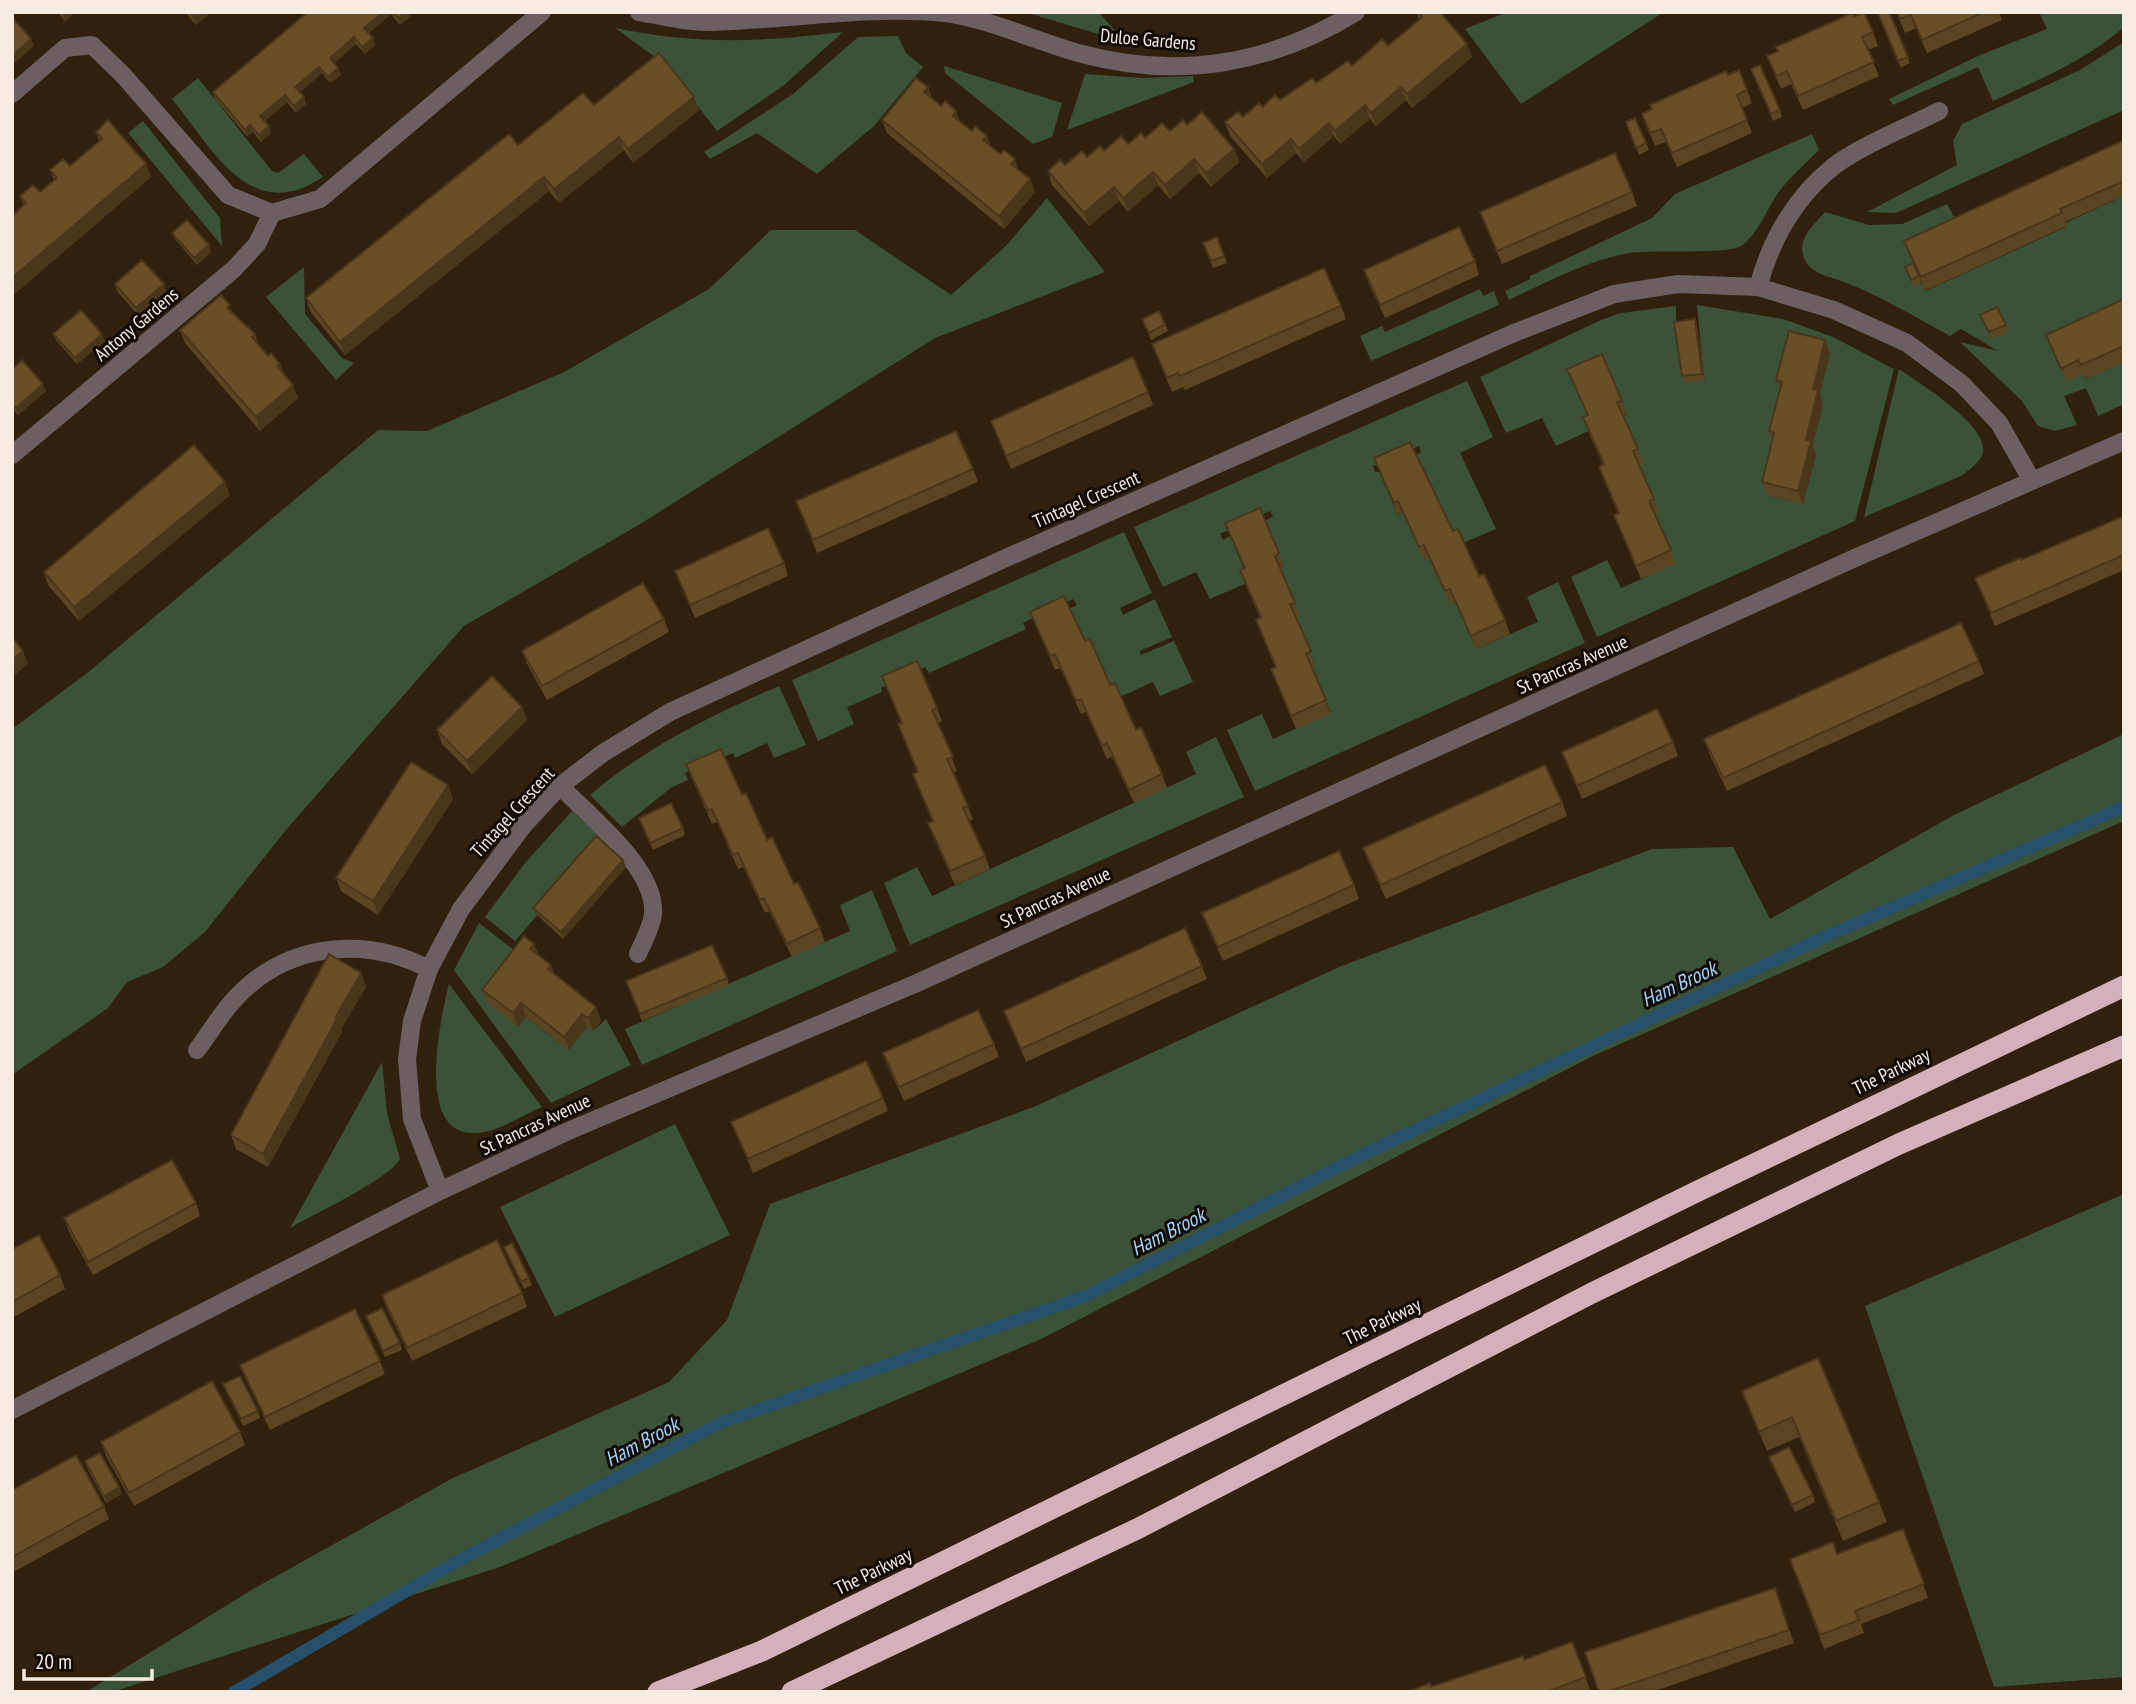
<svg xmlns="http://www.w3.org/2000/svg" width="2136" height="1704" font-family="'PT Sans Narrow',sans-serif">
<rect width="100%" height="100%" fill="#30200d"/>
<path fill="#3a5238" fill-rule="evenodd" d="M1025 12H1099L1124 42Z
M1507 12H1664L1521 104 1465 29Z
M2039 12H2124V27C2085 61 2040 79 1993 101L1978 67 1893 105 1889 99 1980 55 2047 29Z
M615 28C698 45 759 42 843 32L783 86 717 131 666 65Z
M898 36 906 53 923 67 874 126 817 174 757 133 710 159 704 152 793 94 858 37Z
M2124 42V110L1896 213 1867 212 1957 165 1953 141 1962 124 2080 70Z
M944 66 1062 103 1052 137 1033 144 945 73Z
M1085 74 1143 78 1193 76 1194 82 1067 130Z
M198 78 272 171 278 173 304 154 323 177C250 226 213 149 172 99Z
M143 121 220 218 222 246 128 133Z
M1812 134 1819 150C1805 164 1789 178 1778 193 1767 209 1757 236 1741 246 1726 255 1653 249 1629 253 1586 261 1547 282 1509 300L1505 291 1530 279V276L1652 218 1675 194Z
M2124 196V316L2083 374 2086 379 2124 362V404L2098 416 2086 388 2064 396 2077 425 2055 431 2038 426 2022 401 1960 342 1998 351 1961 329 1950 336C1915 317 1881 296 1844 282 1832 277 1812 274 1806 262 1794 241 1813 226 1825 212L1869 225 1902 224 1947 204 1961 230 1909 255 1915 270 1914 287 1921 283 1926 291 2066 227 2065 223Z
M1047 198 1105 272 935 338 637 526 464 626 286 830 205 932 163 967 127 982 108 1008 12 1075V729L86 674 378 430 427 431 564 372 709 289 771 230H855L951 295 1006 246Z
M304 267 305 314 342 358 354 363 336 380 266 297Z
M1480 289 1483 296 1494 291 1499 305 1371 361 1360 336 1382 326 1385 332Z
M1697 305 1783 319 1833 337 1894 369 1855 521 1597 637 1571 577 1607 560 1621 588 1675 564 1654 514 1658 512 1638 465 1642 463 1622 416 1627 414 1573 382 1593 429 1556 446 1542 418 1506 433 1480 377 1601 320 1621 313 1676 306V325L1704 380ZM1822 404 1811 454 1816 455 1803 504 1767 495Z
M1899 369C1919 383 1988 425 1983 452 1980 463 1970 469 1961 476L1864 517Z
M1467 381 1493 437 1460 453 1496 529 1458 545 1415 456 1421 452 1419 446 1373 466 1375 472H1379L1398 516 1403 514 1429 559 1450 604 1455 602 1476 649 1538 622 1527 597 1558 582 1585 643 1255 791 1227 730 1262 714 1273 739 1331 713 1311 667 1315 665 1295 618 1265 521 1273 516 1270 511 1220 534 1223 540 1230 536 1249 582 1210 599 1196 572 1163 587 1134 527Z
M1124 532 1152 593 1120 608 1123 615 1155 599 1172 637 1140 651 1141 655 1174 641 1193 682 1160 696 1153 682 1115 699 1069 609 1077 605 1073 599 1023 623 1026 629 929 673 925 667 881 688 882 692 847 707 854 724 818 741 792 680Z
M779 686 806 745 774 758 767 743 735 758 733 753 685 773 688 780 672 787 622 827 590 795C646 747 712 715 779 686Z
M2124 734V821L1593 1056 1041 1339 500 1567 112 1692H86L253 1589 451 1479 669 1382 727 1320 770 1204 1036 1106 1339 967 1652 849 1733 847 1770 919 1954 815Z
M1216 737 1244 797 910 945 884 883 917 867 932 896 1196 774 1186 752Z
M572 811 603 839 515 941 485 917 525 863Z
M872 890 897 951 642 1065 625 1029 850 931 840 905Z
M479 923 515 951 526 1017 569 1050 587 1027 593 1031 606 1019 631 1065 551 1103 454 970Z
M449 984 542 1107C523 1115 498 1132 477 1133 413 1138 441 1017 449 984Z
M382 1062 387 1113 400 1159C388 1180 314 1214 290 1228Z
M675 1124 730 1235 555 1317 500 1207Z
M2124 1194V1677L1994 1687 1865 1306Z"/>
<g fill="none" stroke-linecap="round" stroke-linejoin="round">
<path stroke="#264f6b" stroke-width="12" d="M234 1692 458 1561 720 1423 1086 1296 1360 1156 1822 938 2124 807"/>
<path stroke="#6c5f62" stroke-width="18" d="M560 786C589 816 657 869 653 914 652 926 643 942 638 954
M197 1050C208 1035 219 1017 232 1002 283 944 362 934 429 969"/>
<path stroke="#6c5f62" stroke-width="18" d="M639 12C663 16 689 23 712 22 789 20 868 5 945 13 986 18 1041 43 1082 54 1179 80 1272 64 1356 12
M12 94 65 48 92 45 123 75 228 195 272 213
M1758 287C1771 240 1795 197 1834 166 1858 147 1910 126 1939 111
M12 455 234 269 257 244 272 213 320 199 542 12
M440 1191 412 1119 407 1059 412 1021 429 969 461 909 523 826 560 786 603 753 670 712 997 562 1514 333 1614 294 1678 284 1758 287 1834 310 1907 343 1962 384 1999 423 2031 479
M12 1410 440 1191 566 1132 917 983 1855 558 2124 441"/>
<path stroke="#d2b1ba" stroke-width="21" d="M658 1692 762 1651 1696 1192 2124 986
M792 1692 1137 1529 1592 1293 1899 1144 2124 1046"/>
</g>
<path fill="#5a4422" d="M58 12H75L65 21Z
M185 12H211L196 25Z
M308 12H409L411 16 400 25 391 14 369 33 375 45 365 54 356 44 334 63 341 75 330 83 322 73 299 92 306 104 296 113 287 102 265 121 271 133 261 142 253 132 247 136 215 99 213 92Z
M1417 12H1440L1467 44 1472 57 1412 108 1406 100 1376 126 1370 119 1340 144 1334 136 1304 162 1296 153 1267 178 1230 136 1225 122 1243 117 1263 107 1280 100 1316 83 1388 46 1419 20Z
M1889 12 1910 63 1901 68 1880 20Z
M1896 12H1999L2002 20 1927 53 1916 28 1905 33Z
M1854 17 1873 32 1878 46 1868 50 1879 76 1803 110 1791 84 1781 89 1767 56Z
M1728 75 1747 90 1752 103 1742 108 1752 133 1677 167 1666 142 1655 146 1642 114Z
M1754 76 1780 110 1782 117 1773 121Z
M928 87 932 99 941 106 956 111 960 122 1030 179 1035 192 1004 229 887 133 882 120Z
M694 97 699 110 633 163 624 150 559 203 549 191 345 355 310 311 306 298 518 145 594 105Z
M1635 118 1649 150 1639 155 1626 122Z
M1187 125 1234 149 1239 162 1211 187 1199 173 1170 199 1158 185 1128 212 1119 201 1089 226 1052 185 1048 171 1104 151Z
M96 132 151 177 12 296V216L24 206 20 196 40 192 54 180 50 170 70 166 99 141Z
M2124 140V196L2065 222 2067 226 1925 291 1920 278 1921 283 1914 287 1905 267 1912 263 1904 241Z
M1632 192 1637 206 1502 264 1480 212Z
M172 233 211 252 197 265 175 239Z
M1217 237 1227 263 1213 268 1203 243Z
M1475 261 1479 275 1385 318 1369 284 1364 270Z
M115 284 166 291 138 315 117 291Z
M2124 299V362L2086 379 2083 374 2066 382 2046 335Z
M1341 306 1346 319 1185 390 1183 387 1172 392 1152 344Z
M233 314 255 334 258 345 268 356 280 364 285 375 298 398 260 431 185 343 180 330Z
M1980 315 2006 325 2008 332 1992 339Z
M1142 319 1165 324 1168 331 1151 340Z
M1695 319 1697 326 1705 380 1684 383 1682 376Z
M53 334 105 341 77 364 56 340Z
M1830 353 1820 395 1823 404 1813 446 1816 455 1803 504 1767 495 1762 482 1772 440 1769 431 1780 389 1776 380Z
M12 369 46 391 18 415 12 408Z
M1567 369 1622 401 1627 414 1623 415 1643 463 1639 465 1659 512 1654 514 1676 564 1641 579 1614 515 1618 514 1599 467 1603 465 1588 431 1583 417 1587 416Z
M1148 392 1153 405 1011 469 991 421Z
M1374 458 1453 531 1505 620 1510 634 1476 649 1455 602 1450 605 1429 559 1424 560 1403 514 1398 516Z
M973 469 978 482 817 553 796 501Z
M230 495 79 621 48 585 44 572Z
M2124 516V570L1995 626 1975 578 2021 560Z
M1225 523 1279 553 1284 567 1281 569 1300 616 1296 618 1315 665 1311 667 1331 714 1296 729 1271 669 1275 667 1256 620 1260 618 1245 584 1240 570 1244 569Z
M784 563 788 576 695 618 675 571Z
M1030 612 1085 641 1162 774 1167 788 1134 803 1112 757 1107 759 1086 712 1081 714 1060 668 1055 670Z
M664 619 669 632 547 700 527 664 522 651Z
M1979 661 1984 674 1727 791 1709 753 1704 739Z
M882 676 937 708 942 721 938 723 957 771 953 772 973 819 969 821 985 856 990 869 955 885 933 836 928 823 932 821 913 774 917 772 898 724 902 723Z
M522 707 527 720 472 774 442 744 437 730Z
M1673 742 1678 756 1582 799 1562 752Z
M686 764 742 795 820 928 825 942 792 957 769 911 765 913 743 867 738 869 717 822 712 824 691 777Z
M453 799 378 915 341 891 336 878Z
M1562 802 1567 816 1386 899 1368 861 1363 848Z
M639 818 683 828 685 835 653 850Z
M623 860 626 867 563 939 536 914 533 908Z
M1354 885 1359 899 1223 961 1207 926 1202 913Z
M534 944 539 956 551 965 555 975 596 1007 601 1021 593 1031 587 1027 569 1050 526 1017 518 1027 487 1003 482 990Z
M1202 966 1207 979 1026 1062 1004 1011Z
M361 973 366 987 341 1029 342 1032 268 1167 236 1149 231 1135Z
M727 978 729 985 642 1021 626 981Z
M994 1044 999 1057 904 1101 888 1067 883 1053Z
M883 1098 888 1111 753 1173 731 1122Z
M196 1203 200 1216 93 1275 69 1232 64 1218Z
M504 1247 529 1278 532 1285 524 1289Z
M12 1249 60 1275 65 1289 12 1318Z
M522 1293 527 1307 412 1361 387 1309 382 1295Z
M366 1316 400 1343 402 1350 385 1357Z
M1818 1358 1879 1502 1887 1522 1843 1541 1799 1437 1767 1451 1742 1391Z
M380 1361 385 1374 270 1430 245 1378 240 1365Z
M223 1384 258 1411 260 1418 243 1426Z
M240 1432 245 1445 134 1506 106 1456 101 1442Z
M1769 1457 1813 1495 1815 1502 1795 1512Z
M85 1461 122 1494 106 1503 87 1468Z
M12 1490 104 1506 109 1519 12 1573Z
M1903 1529 1928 1598 1861 1624 1864 1633 1824 1649 1790 1559 1837 1554Z
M1775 1588 1794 1643 1652 1692H1599Z
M1572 1642 1590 1690 1586 1692H1408L1431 1687 1524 1660Z"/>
<path fill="#4a371b" d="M64 12H75L65 21 63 14Z
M191 12H211L196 25Z
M383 12H390L391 14 367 35 364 28Z
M405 12H409L411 16 400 25 398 18Z
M354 37 356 44 332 65 330 58Z
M373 38 375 45 365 54 362 47Z
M31 39 34 46 12 65V56Z
M1467 44 1472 57 1412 108 1407 94Z
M319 67 322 73 298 94 295 87Z
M338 68 341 75 330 83 328 77Z
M928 87 933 101 924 92Z
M1401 87 1406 100 1376 126 1371 113Z
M285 95 287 102 263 123 260 116Z
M304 97 306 104 296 113 294 106Z
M694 97 699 110 633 163 628 149Z
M1365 105 1370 119 1340 144 1335 131Z
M956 111 961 124 953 116Z
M1329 123 1334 136 1304 162 1299 149Z
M250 125 253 132 247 136 245 130Z
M269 126 271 133 261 142 259 135Z
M987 136 992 150 983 140Z
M619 137 624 150 559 203 554 189Z
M1291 139 1296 153 1267 178 1262 164Z
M1234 149 1239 162 1211 187 1206 173Z
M1015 159 1020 173 1011 164Z
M1194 159 1199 173 1170 199 1165 185Z
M146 164 151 177 12 296V278Z
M1153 172 1158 185 1128 212 1123 198Z
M544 177 549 191 345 355 340 342Z
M1030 179 1035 192 1004 229 999 216Z
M1114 187 1119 201 1089 226 1084 213Z
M209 245 211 252 197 265 194 258Z
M164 284 166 291 138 315 136 308Z
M1695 319 1697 326 1705 380 1702 374Z
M102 334 105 341 77 364 75 358Z
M1825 340 1830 353 1820 395 1823 404 1813 446 1816 455 1803 504 1798 491 1813 389Z
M280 364 285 377 277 366Z
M43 384 46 391 18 415 16 408Z
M293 385 298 398 260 431 256 417Z
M225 482 230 495 79 621 74 607Z
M23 651 28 664 12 677V660Z
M522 707 527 720 472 774 467 761Z
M448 785 453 799 378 915 373 901Z
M623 860 626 867 563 939 561 932Z
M534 944 539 958 530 949Z
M551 965 556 979 548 969Z
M361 973 366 987 341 1029 342 1032 268 1167 263 1154 335 1018Z
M521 1003 526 1017 518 1027 513 1013Z
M596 1007 601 1021 593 1031 588 1018Z
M582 1014 587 1027 569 1050 564 1037Z
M119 1487 122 1494 106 1503 104 1496Z"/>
<path fill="#694f27" stroke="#4a371b" stroke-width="2" d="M308 12H383L364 28 373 38 362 47 354 37 330 58 338 68 328 77 319 67 295 87 304 97 294 106 285 95 260 116 269 126 259 135 250 125 245 130 213 92Z
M393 12H405L398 18Z
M1418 12H1440L1467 44 1407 94 1401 87 1371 113 1365 105 1335 131 1329 123 1299 149 1291 139 1262 164 1225 122 1238 112 1243 117 1259 103 1263 107 1275 95 1280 100 1312 78 1316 83 1348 61 1352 66 1382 39 1388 46 1422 17Z
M1864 12 1873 32 1862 37 1874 62 1798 96 1787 71 1776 76 1767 56 1778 51 1776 47 1852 13 1854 17Z
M1880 12H1889L1908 57 1898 61 1878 13Z
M1897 12H1984L1922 40 1911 15 1900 19Z
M12 17 31 39 12 56Z
M659 53 694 97 628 149 619 137 554 189 544 177 340 342 306 298 509 134 518 145 583 93 594 105Z
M1760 65 1780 110 1771 114 1751 69Z
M1739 70 1747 90 1737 95 1747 120 1672 153 1661 129 1650 133 1642 114 1652 109 1650 105 1726 71 1728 75Z
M916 78 928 87 924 92 941 106 945 101 956 111 953 116 972 131 975 126 987 136 983 140 1000 154 1004 150 1015 159 1011 164 1030 179 999 216 882 120Z
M1202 112 1234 149 1206 173 1194 159 1165 185 1153 172 1123 198 1114 187 1084 213 1048 171 1060 160 1065 165 1082 151 1087 157 1100 146 1104 151 1121 136 1128 144 1141 133 1145 138 1162 123 1170 131 1183 120 1187 125Z
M1635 118 1646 143 1636 148 1626 122Z
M108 120 146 164 12 278V216L26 203 20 196 33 185 40 192 57 178 50 170 63 159 70 166 102 139 96 132Z
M2124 140V181L2060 209 2062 213 1921 277 1904 241Z
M1615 153 1632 192 1497 251 1480 212Z
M187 220 209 245 194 258 172 233Z
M1459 227 1475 261 1380 305 1364 270Z
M1217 237 1224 256 1211 261 1203 243Z
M142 260 164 284 136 308 115 284Z
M1913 263 1919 276 1911 280 1905 267Z
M1324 268 1341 306 1180 376 1178 373 1167 378 1152 344Z
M221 295 230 305 227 308 255 334 252 337 268 356 271 353 280 364 277 366 293 385 256 417 180 330Z
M2124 299V346L2081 365 2078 360 2061 369 2046 335Z
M1997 307 2006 325 1989 332 1980 315Z
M81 310 102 334 75 358 53 334Z
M1159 311 1165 324 1149 333 1142 319Z
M1695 319 1702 374 1682 376 1674 322Z
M1789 331 1825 340 1813 389 1818 390 1806 440 1811 441 1798 491 1762 482 1774 433 1769 431 1782 382 1776 380Z
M1602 354 1622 401 1617 402 1638 449 1633 451 1654 499 1649 501 1671 550 1636 566 1614 515 1619 513 1599 467 1604 464 1583 417 1588 415 1567 369Z
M1133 357 1148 392 1006 456 991 421Z
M22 360 43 384 16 408 12 404V369Z
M956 431 973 469 813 540 796 501Z
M1410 442 1453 531 1458 529 1479 576 1484 574 1505 620 1471 636 1450 589 1445 591 1424 545 1419 547 1398 501 1394 503 1374 458Z
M194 445 225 482 74 607 44 572Z
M1260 508 1279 553 1275 556 1295 603 1290 604 1311 651 1306 654 1326 700 1291 716 1271 669 1276 667 1256 620 1261 617 1240 570 1245 568 1225 523Z
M2124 516V555L1991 613 1975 578 2020 558 2021 560Z
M768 528 784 563 690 605 675 571Z
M643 583 664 619 542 686 522 651Z
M1064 596 1085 641 1090 639 1110 685 1115 683 1136 730 1141 727 1162 774 1129 790 1107 743 1102 746 1081 699 1076 701 1055 654 1050 656 1030 612Z
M1961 623 1979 661 1723 778 1704 739Z
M12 637 23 651 12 660Z
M917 661 937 708 932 710 953 757 947 759 968 806 963 808 985 856 950 871 928 823 933 821 913 774 918 772 898 724 902 723 882 676Z
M492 676 522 707 467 761 437 730Z
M1657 709 1673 742 1577 786 1562 752Z
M721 749 742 795 746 793 767 840 772 837 794 884 798 882 820 928 787 944 764 898 760 900 738 853 733 855 712 809 708 811 686 764Z
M411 762 448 785 373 901 336 878Z
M1545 765 1562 802 1381 885 1363 848Z
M671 803 683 828 650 843 639 818Z
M596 836 623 860 561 932 533 908Z
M1339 851 1354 885 1218 947 1202 913Z
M1185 928 1202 966 1021 1049 1004 1011Z
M524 936 534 944 530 949 551 965 548 969 596 1007 588 1018 582 1014 564 1037 521 1003 513 1013 482 990Z
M712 945 727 978 640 1014 626 981Z
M329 954 361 973 335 1018 337 1019 263 1154 231 1135Z
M978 1010 994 1044 899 1087 883 1053Z
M866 1061 883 1098 748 1159 731 1122Z
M172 1160 196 1203 88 1262 64 1218Z
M39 1235 60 1275 12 1302V1249Z
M497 1240 522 1293 407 1348 382 1295Z
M512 1243 529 1278 521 1282 504 1247Z
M382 1308 400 1343 383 1351 366 1316Z
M355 1309 380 1361 265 1417 240 1365Z
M1818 1358 1879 1502 1836 1521 1792 1417 1759 1432 1742 1391Z
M240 1376 258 1411 241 1419 223 1384Z
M212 1381 240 1432 129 1493 101 1442Z
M1789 1447 1813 1495 1792 1505 1769 1457Z
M100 1453 119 1487 104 1496 85 1461Z
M76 1455 104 1506 12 1557V1490Z
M1903 1529 1924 1584 1855 1611 1859 1620 1820 1635 1790 1559 1833 1542 1837 1554Z
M1775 1588 1789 1630 1607 1692H1599L1585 1652Z
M1572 1642 1586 1677 1547 1692H1408L1430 1683 1431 1687 1523 1656 1524 1660Z"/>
<g text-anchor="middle" stroke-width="6" stroke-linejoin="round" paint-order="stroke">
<g font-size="19" fill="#f7ece1" stroke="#120b05">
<text transform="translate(1148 39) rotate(5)" y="7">Duloe Gardens</text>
<text transform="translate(136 324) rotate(-40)" y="7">Antony Gardens</text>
<text transform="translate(1086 499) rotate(-24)" y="7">Tintagel Crescent</text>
<text transform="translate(1572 664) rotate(-24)" y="7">St Pancras Avenue</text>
<text transform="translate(512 812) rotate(-48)" y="7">Tintagel Crescent</text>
<text transform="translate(1055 897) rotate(-25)" y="7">St Pancras Avenue</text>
<text transform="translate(1891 1071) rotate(-26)" y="7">The Parkway</text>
<text transform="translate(535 1124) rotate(-25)" y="7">St Pancras Avenue</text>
<text transform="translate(1382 1321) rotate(-26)" y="7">The Parkway</text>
<text transform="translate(873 1571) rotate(-26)" y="7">The Parkway</text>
</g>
<g font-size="21" font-style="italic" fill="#9fd3fa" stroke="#120b05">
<text transform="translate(1679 984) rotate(-25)" y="7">Ham Brook</text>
<text transform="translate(1168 1232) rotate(-27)" y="7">Ham Brook</text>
<text transform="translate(642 1442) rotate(-28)" y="7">Ham Brook</text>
</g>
</g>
<rect width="2136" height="1704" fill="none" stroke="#f7ece1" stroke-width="28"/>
<path d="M24 1669v10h128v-10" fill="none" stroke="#f7ece1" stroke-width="3.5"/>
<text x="35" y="1669" font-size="21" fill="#f7ece1" stroke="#120b05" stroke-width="5" paint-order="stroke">20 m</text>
</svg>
